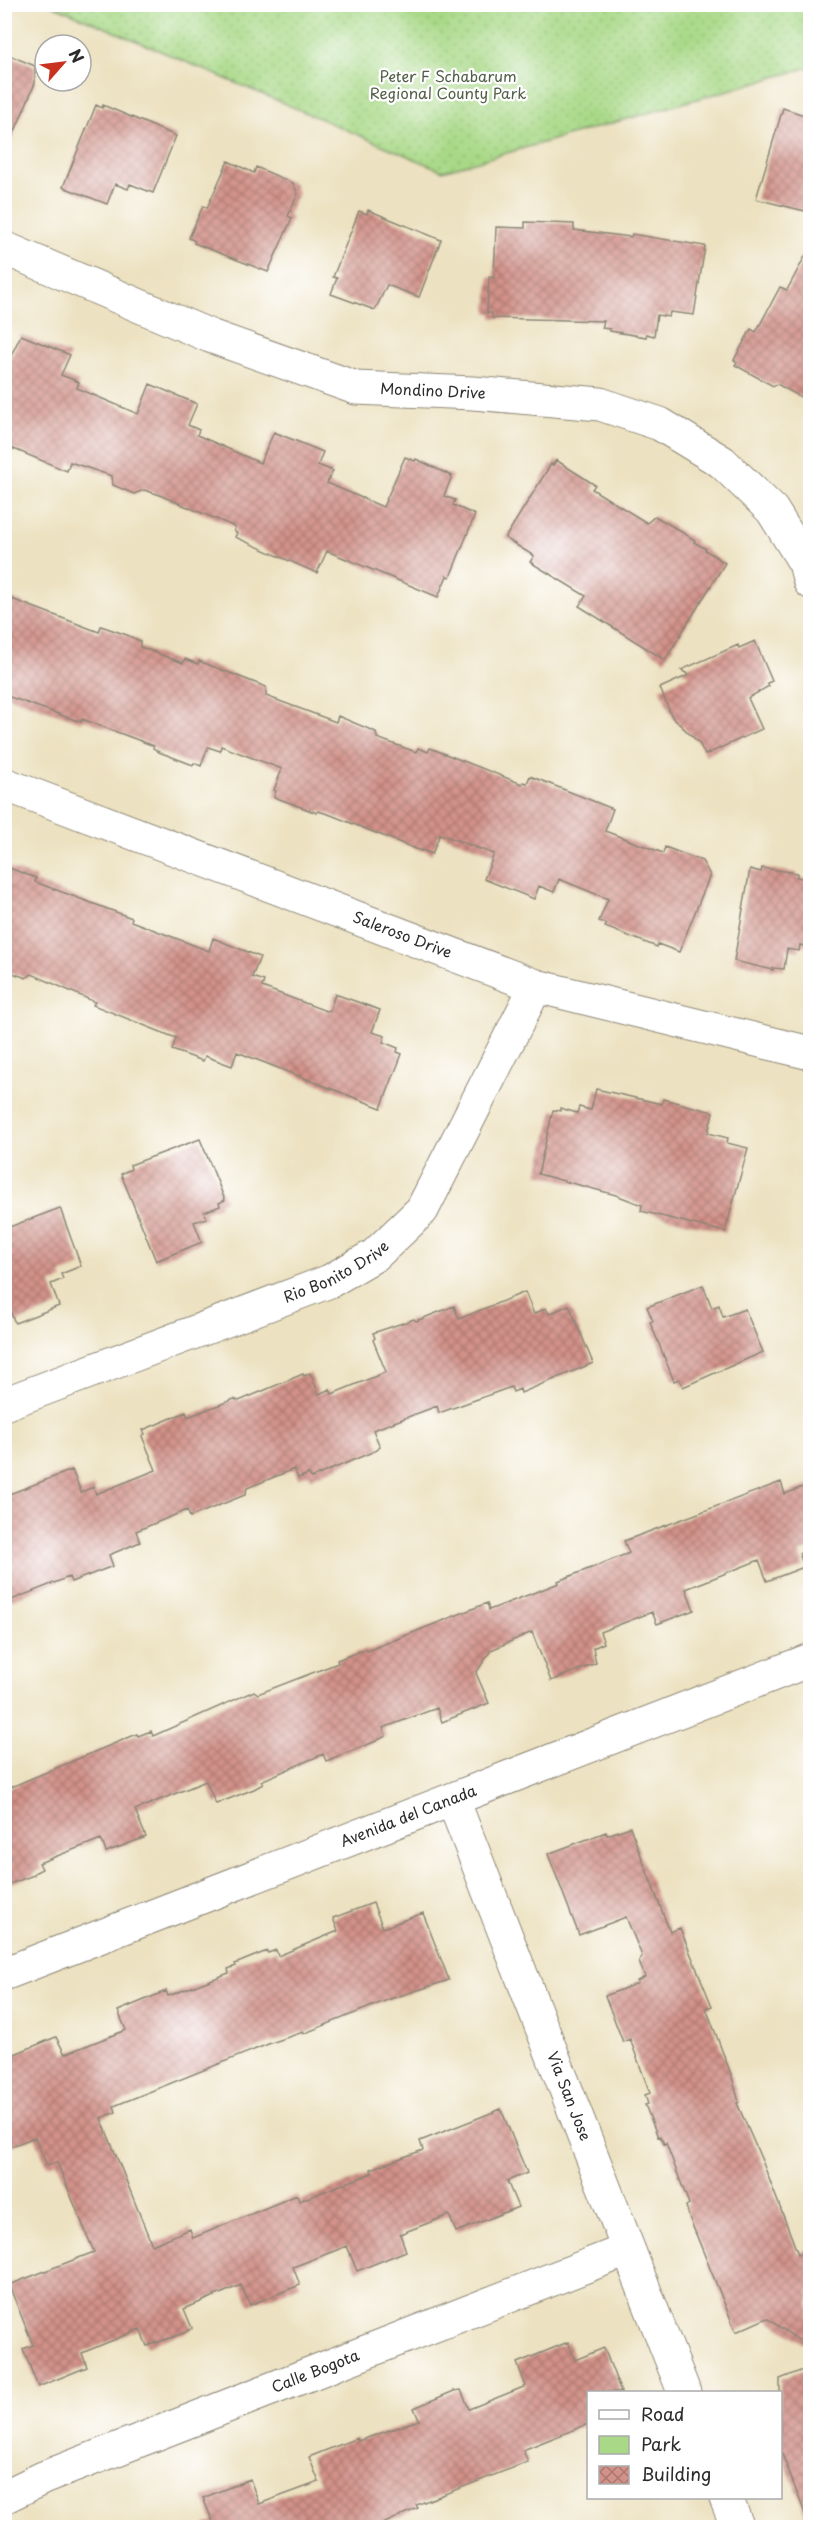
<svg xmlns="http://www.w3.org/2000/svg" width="815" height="2532" font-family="'Playpen Sans',sans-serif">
<defs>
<pattern id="green-dots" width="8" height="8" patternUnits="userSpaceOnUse" patternTransform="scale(1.5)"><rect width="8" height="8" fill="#a9d987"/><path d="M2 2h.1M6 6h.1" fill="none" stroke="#92ba75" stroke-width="1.8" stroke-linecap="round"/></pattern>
<pattern id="building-cross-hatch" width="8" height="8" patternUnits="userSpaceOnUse" patternTransform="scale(1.5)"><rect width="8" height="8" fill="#d29289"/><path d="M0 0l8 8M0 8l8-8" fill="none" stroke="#ab7770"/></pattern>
</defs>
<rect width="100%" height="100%" fill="#fff"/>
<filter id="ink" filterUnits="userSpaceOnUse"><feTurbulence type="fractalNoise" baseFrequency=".0167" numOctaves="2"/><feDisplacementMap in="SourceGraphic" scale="12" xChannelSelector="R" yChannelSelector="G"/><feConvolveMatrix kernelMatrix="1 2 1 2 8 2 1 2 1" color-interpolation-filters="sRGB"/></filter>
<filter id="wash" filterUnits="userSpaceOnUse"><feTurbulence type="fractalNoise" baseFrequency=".008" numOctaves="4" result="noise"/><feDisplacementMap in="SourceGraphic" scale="24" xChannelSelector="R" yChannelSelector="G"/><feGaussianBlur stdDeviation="1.35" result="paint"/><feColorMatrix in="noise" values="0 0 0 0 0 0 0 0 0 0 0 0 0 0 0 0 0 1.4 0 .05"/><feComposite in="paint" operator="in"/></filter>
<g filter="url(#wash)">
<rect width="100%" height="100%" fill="#ece1c0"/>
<path fill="url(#green-dots)" stroke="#6a8259" stroke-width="1.5" d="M52 5H810V67L443 171Z"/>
<g id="blocks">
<path fill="url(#building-cross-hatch)" d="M4 53 35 66V83L5 155Z
M96 105 102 108 103 105 176 136 153 193 130 184 128 189 115 184 107 204 63 187Z
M783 108 810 117V192L805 211 756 199Z
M228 161 254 173 256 167 293 183 298 193 288 216 292 218 268 272 194 243 195 241 189 238 203 206 207 208Z
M368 210 441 240 419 297 387 285 375 310 331 294 337 278 333 277 359 211 367 214Z
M525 222 574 224V230L631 237 632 234 705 246 694 315 670 312 669 317 657 315 654 336 646 334V337L610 331V329L602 328 604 321 492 318V313H487L489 277 494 278 496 227 525 228Z
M810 247V402L777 384 773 386 735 365 737 362 734 360 751 329 756 332 780 287 787 290Z
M21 335 70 355 61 375 79 382 77 388 138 414 150 384 197 404 188 425 199 430 197 435 260 463 274 432 323 452 318 465 333 471 327 483 383 507 405 457 415 461 416 459 452 476 444 496 455 500 453 505 475 515 450 577 447 576 438 597 327 551 317 573 235 537 237 533 234 531 235 527 157 494 144 490 134 494 113 485 112 476 70 462 67 471 4 445V370Z
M556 460 595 485 592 489 647 523 655 516 695 540 694 542 706 549 705 550 725 563 665 660 579 606 586 596 530 562 534 556 505 538 551 464 553 465Z
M4 596 99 632 101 626 127 635 140 641V647L183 663 185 659 198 664 199 661 266 687V696L336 722 338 716 376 732 377 738 416 752 418 748 428 752 430 748 522 784 523 782 527 783 530 776 613 809 605 831 663 853 665 847 702 861 710 875 679 952 658 944 657 947 605 927 607 924 599 921 608 899 559 879 554 892 539 886 534 899 484 879 494 854 440 834 432 854 422 850 421 851 331 815 318 811 317 813 274 797 276 791 274 790 282 769 221 746 220 751 208 747 201 766 194 763 193 765 159 752 153 748 154 746 82 719 81 722 4 695Z
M755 641 772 681 767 683 769 686 748 698 762 729 705 755 699 743 672 717 660 688 689 675 681 670 738 645 739 648Z
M4 866 36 878 35 882 132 918 131 921 209 951 213 938 260 957 252 977 264 981 262 987 326 1011 330 1010 335 994 380 1010 372 1032 385 1036 383 1042 398 1048 397 1052 402 1054 381 1108 237 1052 232 1066 205 1056 203 1061 172 1050 176 1038 93 1005 95 1002 32 974 26 978 4 970Z
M762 868 797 873V877L810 880V947L800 945 799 951 787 949 784 969 773 968V970L734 961 750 869 761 872Z
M596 1089 662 1104 663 1099 713 1112 708 1133 728 1138 727 1143 748 1148 725 1232 641 1211 642 1205 616 1195 538 1174 553 1110 560 1111V1108L577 1113 579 1107 591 1110Z
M200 1139 225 1200 219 1203 220 1206 204 1212 207 1218 194 1222 202 1242 156 1261 121 1174 131 1169 130 1165Z
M60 1208 81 1266 61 1274 63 1279 51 1284 59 1306 15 1323 4 1296V1229Z
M703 1285 712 1308 719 1305 723 1317 745 1309 763 1352 683 1387 679 1379 674 1381 650 1322 653 1321 647 1307Z
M525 1292 534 1314 546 1308 549 1314 569 1305 593 1363 521 1393 520 1389 513 1392 511 1387 439 1413 437 1406 373 1430 380 1447 377 1450 311 1478 309 1474 298 1478 294 1469 247 1488 245 1495 190 1517 187 1510 136 1531 140 1542 109 1555 113 1566 71 1582 69 1577 4 1603V1496L72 1470 81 1492 94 1487 96 1494 156 1470 142 1436 145 1434 143 1430 186 1412 188 1417 234 1399 239 1401 303 1374 304 1376 310 1373 319 1394 330 1389 332 1394 386 1372 373 1340 375 1338 373 1333 414 1319 416 1321 454 1306 459 1319Z
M781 1482 785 1494 810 1484V1549L799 1553 804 1567 767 1581 759 1560 686 1589 694 1610 657 1624 652 1612 600 1632 604 1643 593 1648 596 1663 551 1681 532 1632 491 1650 476 1673 489 1703 442 1722 437 1708 383 1728 386 1736 374 1742 326 1761 323 1754 261 1781 263 1784 254 1789 216 1804 206 1781 135 1810 146 1837 106 1852 101 1839 39 1863 42 1869 34 1873V1875L4 1886V1790L137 1734 138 1736 151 1731 153 1736 254 1691 258 1694 338 1663 337 1660 366 1649 367 1651 487 1603 489 1610 559 1583 558 1581 629 1553 624 1541Z
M630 1827 670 1932 680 1928 712 2006 706 2008 732 2077 739 2102 737 2103 763 2163 798 2254 810 2249V2348L767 2318 736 2332 689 2217 686 2206 689 2204 666 2143 664 2144 660 2136 658 2137 645 2105 648 2104 645 2095 650 2093 630 2039 623 2042 605 1996 638 1983 637 1981 645 1977 639 1962 642 1956 626 1917 579 1935 548 1854 606 1832 607 1835Z
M373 1903 383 1928 423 1913 449 1980 390 1999 303 2034V2032L271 2043 114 2106 116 2112 101 2118 152 2245 190 2229 193 2238 297 2195 299 2201 372 2173 371 2169 423 2150 420 2141 501 2109 527 2173 507 2181 518 2207 456 2232 449 2215 400 2234 406 2251 357 2271 347 2246 293 2267 300 2285 250 2305 241 2285 184 2309 192 2328 184 2333 147 2346 140 2329 82 2353 87 2367 38 2387 23 2349 33 2345 9 2285 94 2252 57 2162 47 2166 35 2137 4 2149V2054H15L56 2037 65 2054 126 2030 118 2011 166 1991 168 1996 229 1973 228 1969 236 1966 235 1964 267 1951 268 1953 276 1950 278 1956 338 1931 333 1918Z
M568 2342 575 2360 604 2348 621 2392H588V2424L523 2450 528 2462 416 2505 418 2508 374 2528H206L205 2525 213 2522 203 2498 250 2479 259 2504 319 2482 309 2457 357 2438 358 2441 419 2420 414 2408 454 2391 461 2390 469 2409 526 2386 517 2363Z
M810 2367V2521H808L780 2449V2379Z"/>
</g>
</g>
<g filter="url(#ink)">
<use href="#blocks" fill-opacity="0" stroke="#8c8676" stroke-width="1.5"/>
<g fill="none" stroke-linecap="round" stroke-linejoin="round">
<defs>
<g id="street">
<path id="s1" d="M4 248 210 336 356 388 473 393 600 404 660 424 722 462 772 510 805 563 810 582"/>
<path id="s2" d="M4 784 536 986 810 1053"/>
<path id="s3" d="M4 1404 330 1281 375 1255 422 1210 536 986"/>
<path id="s4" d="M453 1800 684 2392"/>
<path id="s5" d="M4 1974 810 1660"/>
<path id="s6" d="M4 2497 43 2478 627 2250"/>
<path d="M726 2498 738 2528"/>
</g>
</defs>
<use href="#street" stroke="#8c8676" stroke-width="35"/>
<use href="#street" stroke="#fff" stroke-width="33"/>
</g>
</g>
<g text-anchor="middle" stroke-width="4.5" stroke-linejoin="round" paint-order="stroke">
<g font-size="15" fill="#515f47" stroke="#fff">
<text x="448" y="82">Peter F Schabarum<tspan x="448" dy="17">Regional County Park</tspan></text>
</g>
<g font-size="15" fill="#2b2b2b" stroke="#fff">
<text dy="5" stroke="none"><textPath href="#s1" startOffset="456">Mondino Drive</textPath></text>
<text dy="5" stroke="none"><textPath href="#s2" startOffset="426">Saleroso Drive</textPath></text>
<text dy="5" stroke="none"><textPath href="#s3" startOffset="358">Rio Bonito Drive</textPath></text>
<text dy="5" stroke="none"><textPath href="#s5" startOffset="434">Avenida del Canada</textPath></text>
<text dy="5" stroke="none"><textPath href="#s4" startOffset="318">Via San Jose</textPath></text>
<text dy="5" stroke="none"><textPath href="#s6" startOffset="336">Calle Bogota</textPath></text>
</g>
</g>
<rect width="815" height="2532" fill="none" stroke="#fff" stroke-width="24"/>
<rect x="587" y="2391" width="195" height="108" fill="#ffffff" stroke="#aaaaaa" stroke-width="1.5"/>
<rect x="599" y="2410" width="30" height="9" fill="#ffffff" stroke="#aaaaaa" stroke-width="1.5"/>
<text x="641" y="2421" font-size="18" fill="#2b2b2b">Road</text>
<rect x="599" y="2436" width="30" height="18" fill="#a9d987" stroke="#aaaaaa" stroke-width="1.5"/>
<text x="641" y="2451" font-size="18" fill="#2b2b2b">Park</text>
<rect x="599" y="2466" width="30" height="18" fill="url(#building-cross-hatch)" stroke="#aaaaaa" stroke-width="1.5"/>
<text x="641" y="2481" font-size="18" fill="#2b2b2b">Building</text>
<g transform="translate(63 63) rotate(62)"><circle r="28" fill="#ffffff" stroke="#aaaaaa" stroke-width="1.5"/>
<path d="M0-4.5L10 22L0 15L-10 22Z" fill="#c8321e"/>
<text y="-9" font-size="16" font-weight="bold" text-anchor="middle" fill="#2b2b2b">N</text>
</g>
</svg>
